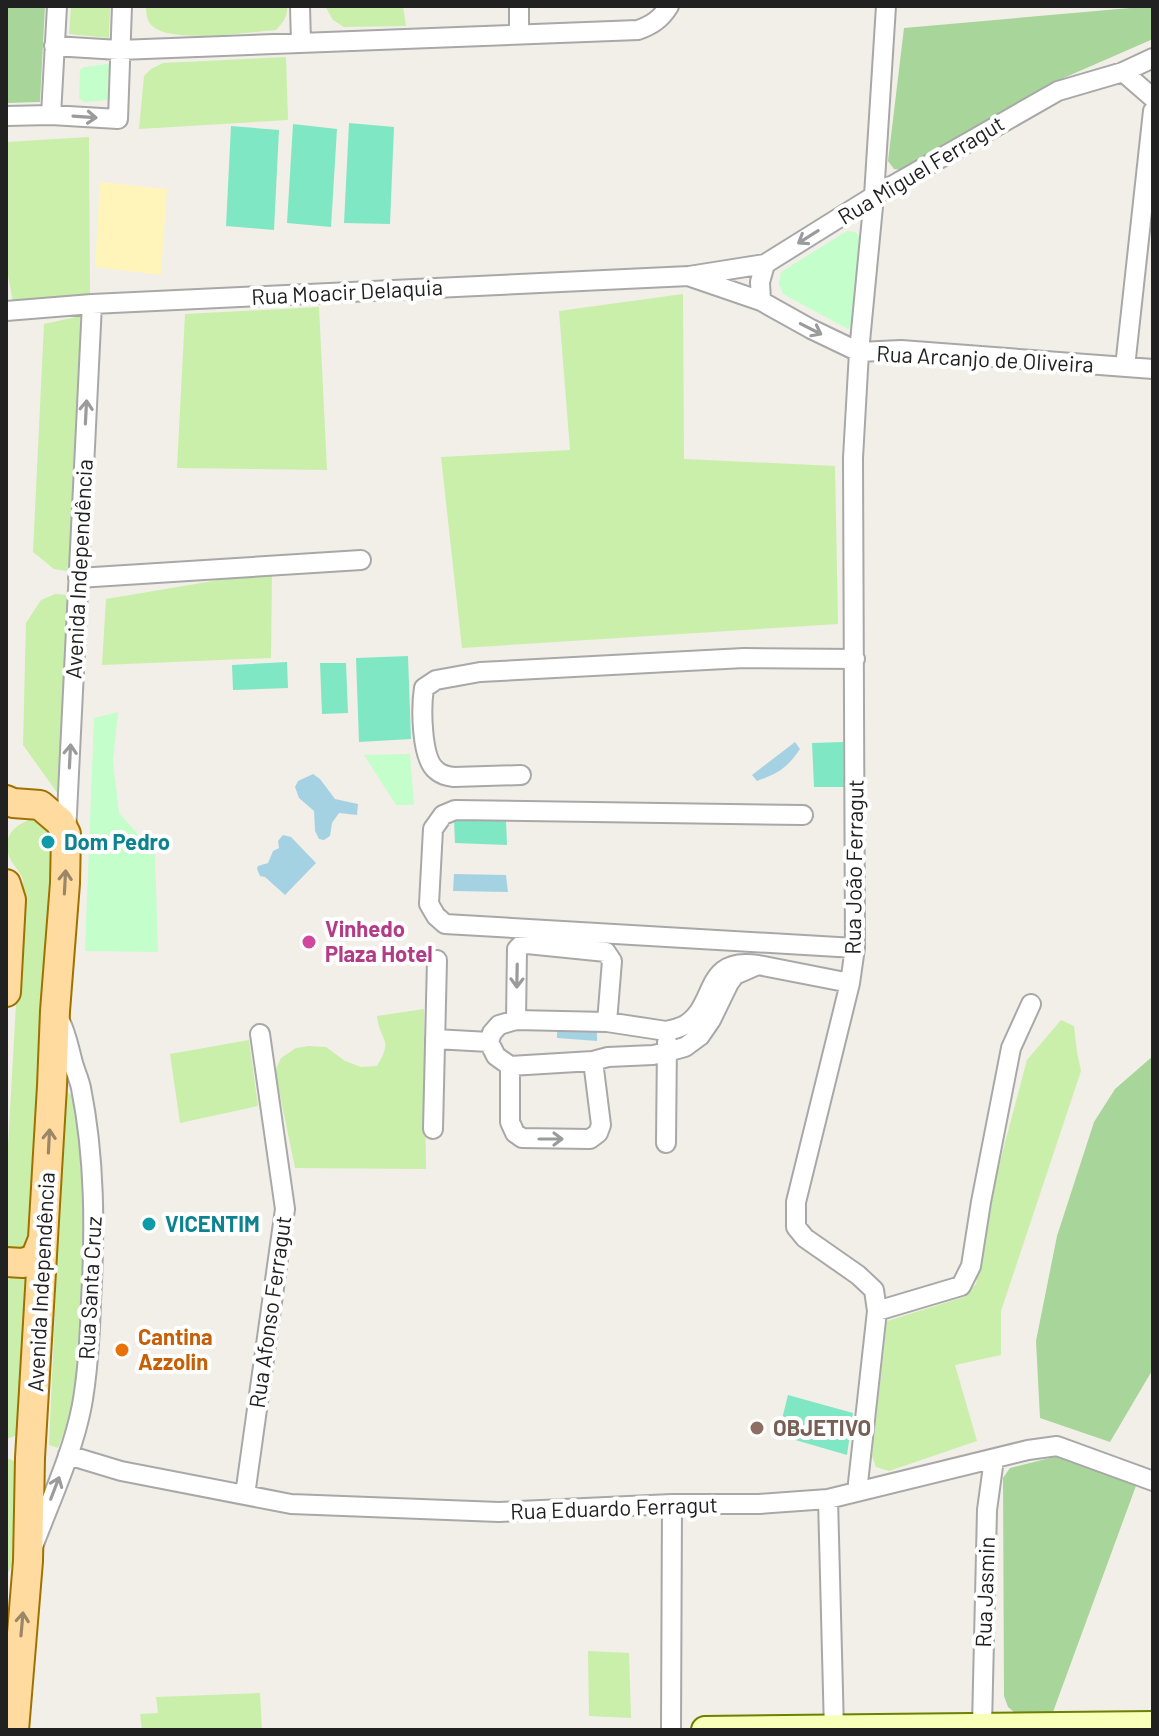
<svg xmlns="http://www.w3.org/2000/svg" width="1159" height="1736" font-family="Barlow,sans-serif">
<rect width="100%" height="100%" fill="#f2efe8"/>
<path fill="#c9efaa" d="M71 6H110L109 38 69 34Z
M146 6H287C288 17 283 22 276 30 248 32 177 43 155 28 147 23 146 15 146 6Z
M325 6H403L406 26 344 27 333 20Z
M286 57 288 120 139 129 144 76 151 69 163 63Z
M89 137 90 297 13 302 8 275 6 273V142Z
M683 294 684 459 835 466 838 624 462 648 441 457 570 450 559 311Z
M319 307 327 470 177 468 185 314Z
M85 315 73 562 67 571 54 569 33 552 44 324Z
M272 571 271 658 102 665 106 599Z
M55 594 70 595 61 798 23 745 26 623 41 600Z
M29 820C44 821 49 828 58 839L36 1242 13 1253 6 1246V1182L23 879C19 870 12 864 9 856 2 838 13 826 29 820Z
M424 1009 426 1169 295 1168 275 1071 281 1058 296 1048 309 1046 326 1047 345 1061 361 1067 377 1066C394 1038 380 1042 377 1016Z
M1061 1020 1074 1026 1077 1052 1081 1071 1001 1311V1355L955 1365 977 1441 889 1471 876 1467 872 1456 887 1321 964 1297 976 1284 994 1184 1027 1060Z
M249 1040 258 1106 180 1123 170 1054Z
M65 1090 72 1096 79 1125 88 1218 77 1397 58 1448 49 1445Z
M14 1276 27 1277 19 1434 10 1438H6V1281Z
M7 1458 18 1463 19 1553 6 1576V1459Z
M588 1651 629 1653 631 1718 589 1716Z
M260 1693 262 1730H142L140 1714 158 1713 156 1697Z"/>
<path fill="#a8d599" d="M6 6H45L40 102 6 103Z
M1153 6V39L1059 80 902 170 894 169 888 161 904 28Z
M1153 1056V1369L1110 1442 1040 1418 1036 1341 1057 1236 1094 1122 1115 1089Z
M1062 1455 1137 1483 1053 1712H1014L1008 1707 1004 1696 1003 1478 1010 1468Z"/>
<path fill="#fff4b9" d="M100 182 167 189 161 275 95 267Z"/>
<path fill="#c3fecb" d="M108 64 112 67 113 94 109 100 84 102 79 98 80 70 84 67Z
M847 231 855 232 864 241 856 323 848 329 783 294 779 284 781 272Z
M118 712 113 761 119 813 155 853 158 952 85 951 94 718Z
M410 754 414 805H396L364 755Z"/>
<path fill="#80e7c4" d="M349 123 394 127 390 224 344 223Z
M293 124 337 129 331 227 287 223Z
M231 126 279 130 274 230 226 226Z
M408 656 411 739 359 742 356 658Z
M287 662 288 688 233 690 232 665Z
M320 663H346L348 713 322 714Z
M843 742 844 787H814L812 743Z
M454 819 506 820 507 845 455 843Z
M788 1395 853 1413 847 1455 778 1435Z"/>
<path fill="#a5d2e3" d="M795 742 800 749C787 768 779 773 757 781L752 775Z
M313 774 320 779 335 799 358 804 357 815 339 813 332 823 330 836 324 840 319 839 315 831 314 811 299 798 295 787 298 781Z
M283 835 291 837 316 863 285 895 265 877 260 876 257 869 258 866 268 863 273 851 279 848 278 841Z
M454 874 506 875 508 892 453 891Z
M557 1028 597 1031V1041L557 1038Z"/>
<g fill="none" stroke-linecap="round" stroke-linejoin="round">
<defs>
<path id="street" d="M300 6 301 43
M519 6V34
M54 46 119 50 638 30C652 25 661 19 669 6
M1123 72 1153 98
M51 115 57 6
M6 116 51 115 118 119 122 6
M691 277 761 301 811 329 859 352 901 350 1153 369
M761 301 760 282 765 264
M6 311 92 304 689 276 765 264 874 196 1058 91 1123 72 1153 58
M1125 367 1153 111
M78 578 361 560
M521 775 454 777C447 776 441 775 436 770 421 758 421 707 424 688L436 680 480 672 744 658 855 659
M803 815 455 810 443 815 433 829 429 904 436 916 445 924 855 948
M66 834 92 304
M758 965 735 975 729 983 711 1020 700 1036 685 1047 667 1052 653 1055 608 1057 593 1061 510 1066 496 1056 489 1042 492 1033 499 1025 516 1020 607 1022 666 1031C672 1030 679 1028 685 1025 718 1005 702 956 758 965L850 983
M516 1020 517 949 521 945 527 944 606 952 612 961 607 1022
M435 1039 489 1042
M510 1066V1122L515 1133 522 1138 590 1139 598 1133 601 1125 593 1061
M433 1129 437 960
M666 1143 667 1042
M877 1311 961 1286 971 1266 981 1202 1011 1048 1031 1004
M68 1455 121 1471 291 1504 499 1512 672 1504H759L828 1499 1028 1450 1057 1446 1153 1481
M857 1492 877 1311 874 1290 858 1275 805 1238 796 1227V1202L850 983 855 948 853 458 859 352 874 196 886 6
M245 1495 285 1209 260 1034
M828 1499 834 1730
M34 1544C51 1499 73 1452 82 1405 88 1371 90 1336 91 1301 95 1230 95 1158 81 1088 79 1078 74 1069 72 1059 68 1044 66 1032 59 1019
M982 1726 987 1510 994 1459
M671 1730 672 1504"/>
<path id="secondary" d="M705 1730 1153 1725"/>
<path id="primary" d="M6 800 13 803 40 805 60 822 66 834 65 883 55 1011 52 1086 30 1458 28 1561 14 1730
M6 884 11 900 6 992
M6 1262 23 1263 35 1259 43 1239"/>
</defs>
<use href="#street" stroke="#a8a8a8" stroke-width="22"/>
<use href="#secondary" stroke="#6c8100" stroke-width="30"/>
<use href="#primary" stroke="#9f7200" stroke-width="32"/>
<use href="#street" stroke="#fff" stroke-width="18"/>
<use href="#secondary" stroke="#f7ffb9" stroke-width="26"/>
<use href="#primary" stroke="#ffdba0" stroke-width="28"/>
</g>
<defs><path id="oneway-shaft" d="M-6 0H5M1.5-3L5.5 0L1.5 3" fill="none" stroke-width="1.6" stroke-linecap="round" stroke-linejoin="round" transform="scale(2)"/></defs>
<g stroke="#9b9b9b">
<use href="#oneway-shaft" transform="translate(85 117) rotate(4)"/>
<use href="#oneway-shaft" transform="translate(808 237) rotate(148)"/>
<use href="#oneway-shaft" transform="translate(811 329) rotate(27)"/>
<use href="#oneway-shaft" transform="translate(86 412) rotate(-87)"/>
<use href="#oneway-shaft" transform="translate(70 756) rotate(-87)"/>
<use href="#oneway-shaft" transform="translate(517 976) rotate(91)"/>
<use href="#oneway-shaft" transform="translate(551 1139)"/>
<use href="#oneway-shaft" transform="translate(55 1488) rotate(-69)"/>
</g>
<g stroke="#9b8767">
<use href="#oneway-shaft" transform="translate(65 882) rotate(-87)"/>
<use href="#oneway-shaft" transform="translate(49 1141) rotate(-87)"/>
<use href="#oneway-shaft" transform="translate(22 1624) rotate(-85)"/>
</g>
<g fill="#0f9aa8" stroke="#fff" stroke-width="3">
<circle cx="48" cy="842" r="8"/>
<circle cx="149" cy="1224" r="8"/>
</g>
<circle fill="#d1479c" stroke="#fff" stroke-width="3" cx="309" cy="942" r="8"/>
<circle fill="#e8710a" stroke="#fff" stroke-width="3" cx="122" cy="1350" r="8"/>
<circle fill="#8d6e63" stroke="#fff" stroke-width="3" cx="757" cy="1428" r="8"/>
<g text-anchor="middle" stroke-width="8" stroke-linejoin="round" paint-order="stroke">
<g font-size="22" fill="#212121" stroke="#fff">
<text transform="translate(921 170) rotate(-31)" y="8">Rua Miguel Ferragut</text>
<text transform="translate(347 292) rotate(-3)" y="8">Rua Moacir Delaquia</text>
<text transform="translate(985 359) rotate(3)" y="8">Rua Arcanjo de Oliveira</text>
<text transform="translate(79 569) rotate(-87)" y="8">Avenida Independência</text>
<text transform="translate(854 867) rotate(-89)" y="8">Rua João Ferragut</text>
<text transform="translate(41 1282) rotate(-87)" y="8">Avenida Independência</text>
<text transform="translate(90 1288) rotate(-87)" y="8">Rua Santa Cruz</text>
<text transform="translate(270 1312) rotate(-82)" y="8">Rua Afonso Ferragut</text>
<text transform="translate(614 1508) rotate(-2)" y="8">Rua Eduardo Ferragut</text>
<text transform="translate(985 1592) rotate(-88)" y="8">Rua Jasmin</text>
</g>
<g font-size="22" font-weight="bold" fill="#0d838f" stroke="#fff" text-anchor="start">
<text x="64" y="850">Dom Pedro</text>
<text x="165" y="1232">VICENTIM</text>
</g>
<g font-size="22" font-weight="bold" fill="#b23c85" stroke="#fff" text-anchor="start">
<text x="325" y="937">Vinhedo<tspan x="325" dy="25">Plaza Hotel</tspan></text>
</g>
<g font-size="22" font-weight="bold" fill="#c56008" stroke="#fff" text-anchor="start">
<text x="138" y="1345">Cantina<tspan x="138" dy="25">Azzolin</tspan></text>
</g>
<g font-size="22" font-weight="bold" fill="#785e54" stroke="#fff" text-anchor="start">
<text x="773" y="1436">OBJETIVO</text>
</g>
</g>
<rect width="1159" height="1736" fill="none" stroke="#212121" stroke-width="16"/>
</svg>
